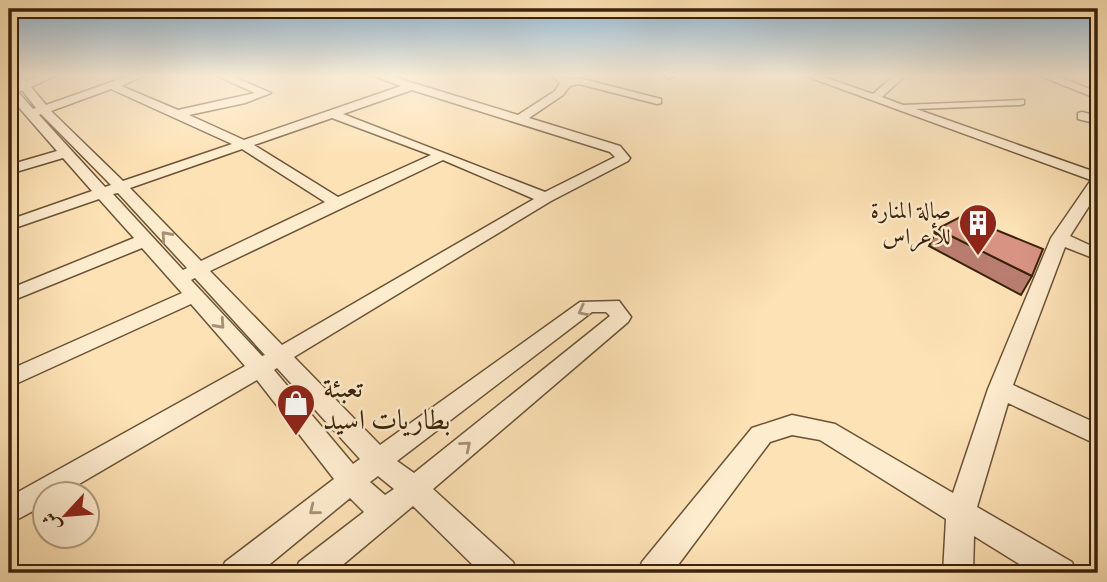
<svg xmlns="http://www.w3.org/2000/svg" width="1107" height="582" font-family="'IM FELL French Canon',Amiri,serif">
<rect width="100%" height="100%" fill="#fde2b5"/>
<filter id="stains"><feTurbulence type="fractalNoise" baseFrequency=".00286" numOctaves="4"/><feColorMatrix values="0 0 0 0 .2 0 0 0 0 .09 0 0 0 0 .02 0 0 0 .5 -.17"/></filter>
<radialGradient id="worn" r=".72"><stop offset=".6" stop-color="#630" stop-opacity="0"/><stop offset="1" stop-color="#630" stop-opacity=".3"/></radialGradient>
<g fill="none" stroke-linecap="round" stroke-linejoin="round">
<defs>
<path id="minor" d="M10 75H21L26 81 42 75H57L31 87 46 105 131 75H146L121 86 178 110 255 93 215 75H230L271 93 245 103 189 115 244 140 401 86 371 75H387L518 115 555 91 560 83 552 75H563L568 79 579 78 661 99V103L657 104 579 84 570 86 563 95 529 118 620 146 630 158 628 161 551 201 294 357 380 445 580 302 619 301 631 317 628 322 433 489 513 562 517 573H481L413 506 333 573H295L299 562 364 512 350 498 259 573H221L225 562 334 479 257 380 62 494H46V504L9 524V497L245 366 191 304 9 387V370L182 293 142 248 9 302V289L134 238 99 199 9 230V220L92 191 63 158 9 174V165L57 151 9 96V86L17 85ZM111 89 232 144 123 181 51 111ZM22 90 36 108 33 109 18 92ZM412 90 610 152 615 157 545 192 343 114ZM41 114 111 185 105 187 39 115ZM332 118 431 155 338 197 254 145ZM242 149 325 202 201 261 130 188ZM443 160 534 199 282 345 210 271ZM118 193 187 268 183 270 113 194ZM195 278 265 355 262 356 191 280ZM592 312H606L610 316 414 473 397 461ZM277 368 360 459 353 464 274 370ZM378 476 394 489 385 495 370 482Z
M663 75H674V76L669 79Z
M803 75H818L873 94 895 75H906L882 97 903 105 1024 100V104L1020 105 916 109 1098 173V192L1070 236 1098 249V260L1065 247 1013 385 1098 424V445L1008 403 977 507 1072 562 1076 573H1034L974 536 973 573H943L946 519 820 440 792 435 770 442 672 573H638L642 562 752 428 792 415 835 424 953 493 988 389 1051 238 1091 180Z
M1038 75H1053L1098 92V99Z
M1082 112 1098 116V124L1078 119V113Z"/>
</defs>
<use href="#minor" stroke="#6b5235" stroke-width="3"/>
<use href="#minor" fill="#feeccf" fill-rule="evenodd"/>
</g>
<path fill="#ba7e70" stroke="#3a220a" stroke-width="2" d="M937 229 1032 276 1021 295 929 246Z"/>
<path fill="#d89382" stroke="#3a220a" stroke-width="2" d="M962 216 1043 249 1032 276 937 229Z"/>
<defs><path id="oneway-chevron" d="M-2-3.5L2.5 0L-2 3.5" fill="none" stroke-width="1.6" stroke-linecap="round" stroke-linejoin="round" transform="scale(1.75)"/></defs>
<g stroke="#a69176">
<use href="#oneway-chevron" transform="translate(166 236) rotate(-132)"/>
<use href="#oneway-chevron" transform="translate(583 311) rotate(153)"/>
<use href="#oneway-chevron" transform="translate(220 324) rotate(48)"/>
<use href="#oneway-chevron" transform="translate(466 446) rotate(-40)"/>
<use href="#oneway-chevron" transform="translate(314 510) rotate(141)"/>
</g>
<linearGradient id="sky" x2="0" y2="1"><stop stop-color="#8db6d6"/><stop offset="0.48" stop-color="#fef2de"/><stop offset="1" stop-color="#fef2de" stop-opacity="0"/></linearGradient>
<rect width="1107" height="157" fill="url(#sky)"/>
<defs>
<symbol id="building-pin" viewBox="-11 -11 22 30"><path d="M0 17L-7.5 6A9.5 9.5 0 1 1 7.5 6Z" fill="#8f2418" stroke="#feeccf"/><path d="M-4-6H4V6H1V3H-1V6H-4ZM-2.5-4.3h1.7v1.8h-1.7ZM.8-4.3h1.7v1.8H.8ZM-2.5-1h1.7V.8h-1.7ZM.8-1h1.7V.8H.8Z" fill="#fff"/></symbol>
<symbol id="shop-pin" viewBox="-11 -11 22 30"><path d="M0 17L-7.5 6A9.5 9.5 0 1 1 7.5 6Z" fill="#8f2418" stroke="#feeccf"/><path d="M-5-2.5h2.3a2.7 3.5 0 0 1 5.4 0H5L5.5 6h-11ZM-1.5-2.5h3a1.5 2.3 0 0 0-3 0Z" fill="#fff"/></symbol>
</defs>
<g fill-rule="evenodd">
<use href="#building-pin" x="956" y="201" width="44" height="60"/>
<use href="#shop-pin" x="274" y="381" width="44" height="60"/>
</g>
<g text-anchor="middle" stroke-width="5" stroke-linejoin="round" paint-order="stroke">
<g font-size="23" fill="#3a220a" stroke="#feeccf" text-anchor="end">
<text x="951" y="218">صالة المنارة<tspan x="951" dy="26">للأعراس</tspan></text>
</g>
<g font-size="28" fill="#3a220a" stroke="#feeccf" text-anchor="start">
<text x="323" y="397">تعبئة<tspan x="323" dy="32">بطاريات اسيد</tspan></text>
</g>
</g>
<rect width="1107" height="582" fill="none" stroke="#fde2b5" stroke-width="35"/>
<rect x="10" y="10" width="1086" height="561" fill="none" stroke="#3a220a" stroke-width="3.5"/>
<rect x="18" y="18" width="1072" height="547" fill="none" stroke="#3a220a" stroke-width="2"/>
<g transform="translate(66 515) rotate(244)"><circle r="33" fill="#feeccf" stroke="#b09b80" stroke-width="2"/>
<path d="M0-5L12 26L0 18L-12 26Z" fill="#8f2418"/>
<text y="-10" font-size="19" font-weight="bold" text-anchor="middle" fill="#3a220a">ش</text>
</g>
<rect width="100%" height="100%" filter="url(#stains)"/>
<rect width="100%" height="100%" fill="url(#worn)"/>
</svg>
